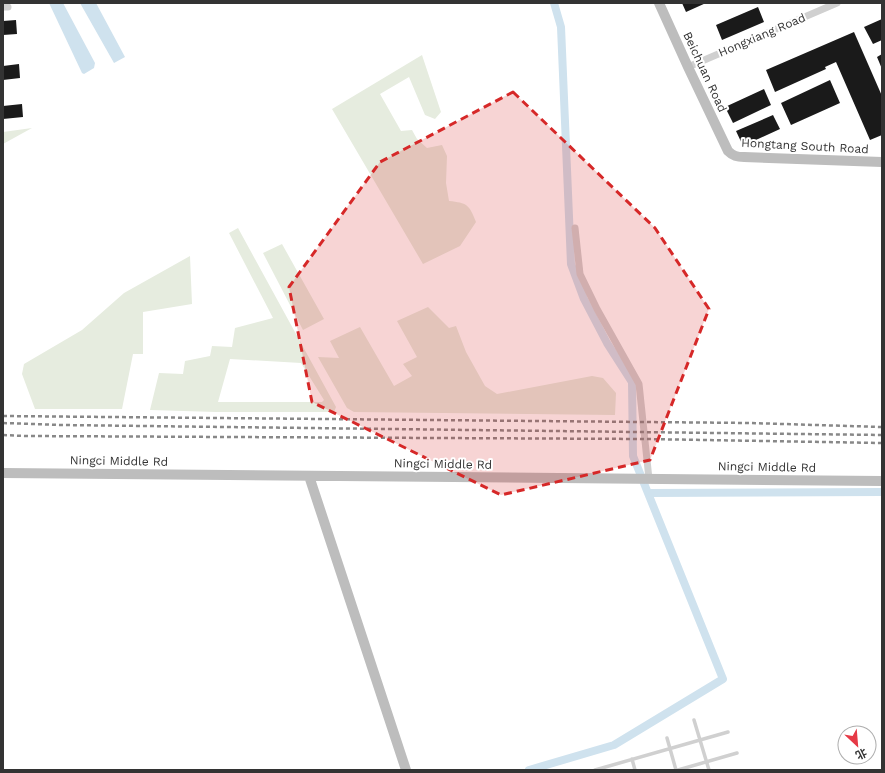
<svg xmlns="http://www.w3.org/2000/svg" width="885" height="773" font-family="'Work Sans','Noto Sans SC',sans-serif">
<rect width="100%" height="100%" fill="#fff"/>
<path fill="#e6ecdf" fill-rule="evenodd" d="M422 55 441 112 435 119 425 115 409 77 380 94 401 131 412 130 417 139 427 148 442 145 447 156 446 183 449 201C467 203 469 204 476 222L460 246 423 264 332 109Z
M32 128 3 144V132Z
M238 228 336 407 334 412H216L150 410 159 373 183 374 185 361 210 356 212 346 232 347 235 328 273 318 229 233ZM230 359 301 363 324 400 322 402H218Z
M282 244 324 319 303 330 263 253Z
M190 256 192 304 143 312V354H133L122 409H35L22 374 24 364 82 330 124 293Z
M428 307 449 328 456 326 466 352 485 386 497 394 592 376 603 378 616 393 615 415 354 412 347 408 318 357 339 358 330 341 360 327 394 386 412 376 403 364 417 357 397 321Z"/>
<path fill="#cfe2ee" d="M49 3H63L95 63 94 68 84 74 82 73Z
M80 3H96L125 57 114 63Z"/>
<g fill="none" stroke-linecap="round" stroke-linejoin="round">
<path stroke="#cfe2ee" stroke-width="8" d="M649 493 882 492
M529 770 614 745 723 679 633 456 632 382 607 343 584 299 571 264 561 27 554 3"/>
</g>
<path fill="#1a1a1a" d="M682 3H706L686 12Z
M758 7 764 22 722 40 716 25Z
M882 19V40L873 44 864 27Z
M16 20 17 34 3 35V21Z
M854 32 882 96V135L870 140 836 62 825 67 826 69 775 92 766 70Z
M882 54V69L877 57Z
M19 64 20 78 3 80V66Z
M830 80 840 103 791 125 781 103Z
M764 89 771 105 733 123 725 107Z
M22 104 23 117 3 119V106Z
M773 115 780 129 743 146 736 131Z"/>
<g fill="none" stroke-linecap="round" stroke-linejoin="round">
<path stroke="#d0d0d0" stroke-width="3.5" d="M694 720 709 770
M667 738 676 770
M632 759 635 770
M595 770 728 732
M678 770 737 753"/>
<path stroke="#d0d0d0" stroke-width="7" d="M3 7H8
M688 67 837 3
M575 228 580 274 597 309 639 384 649 479"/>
<path stroke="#bdbdbd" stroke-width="10" d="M659 3 688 67 728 151C733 156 737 157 744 157L882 162
M3 473 882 481
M309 476 406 770"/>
<path stroke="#888" stroke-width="2.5" stroke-dasharray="4 3" stroke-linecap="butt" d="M3 416 750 423 882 427
M3 423 62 425 882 435
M3 435 25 436 645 439 882 443"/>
</g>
<path fill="#d62828" fill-opacity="0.2" stroke="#d62828" stroke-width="3" stroke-dasharray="8 5" stroke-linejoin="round" d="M513 92 655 228 709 309 650 460 501 495 312 402 289 287 380 162Z"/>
<g text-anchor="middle" stroke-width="4" stroke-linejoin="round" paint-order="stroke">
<g font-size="12" fill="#333" stroke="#fff">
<text transform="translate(762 35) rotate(-23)" y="4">Hongxiang Road</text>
<text transform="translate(705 72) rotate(65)" y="4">Beichuan Road</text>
<text transform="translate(805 146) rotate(3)" y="4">Hongtang South Road</text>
<text transform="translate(119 461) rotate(1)" y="4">Ningci Middle Rd</text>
<text transform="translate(443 464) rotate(1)" y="4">Ningci Middle Rd</text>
<text transform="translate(767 467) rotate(1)" y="4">Ningci Middle Rd</text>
</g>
</g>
<rect width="885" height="773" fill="none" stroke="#333333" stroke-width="8"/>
<g transform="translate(857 745) rotate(154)"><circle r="19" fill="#ffffff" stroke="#adadad"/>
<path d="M0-3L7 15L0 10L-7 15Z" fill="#e63946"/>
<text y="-6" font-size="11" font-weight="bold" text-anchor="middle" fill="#333333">北</text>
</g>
</svg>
